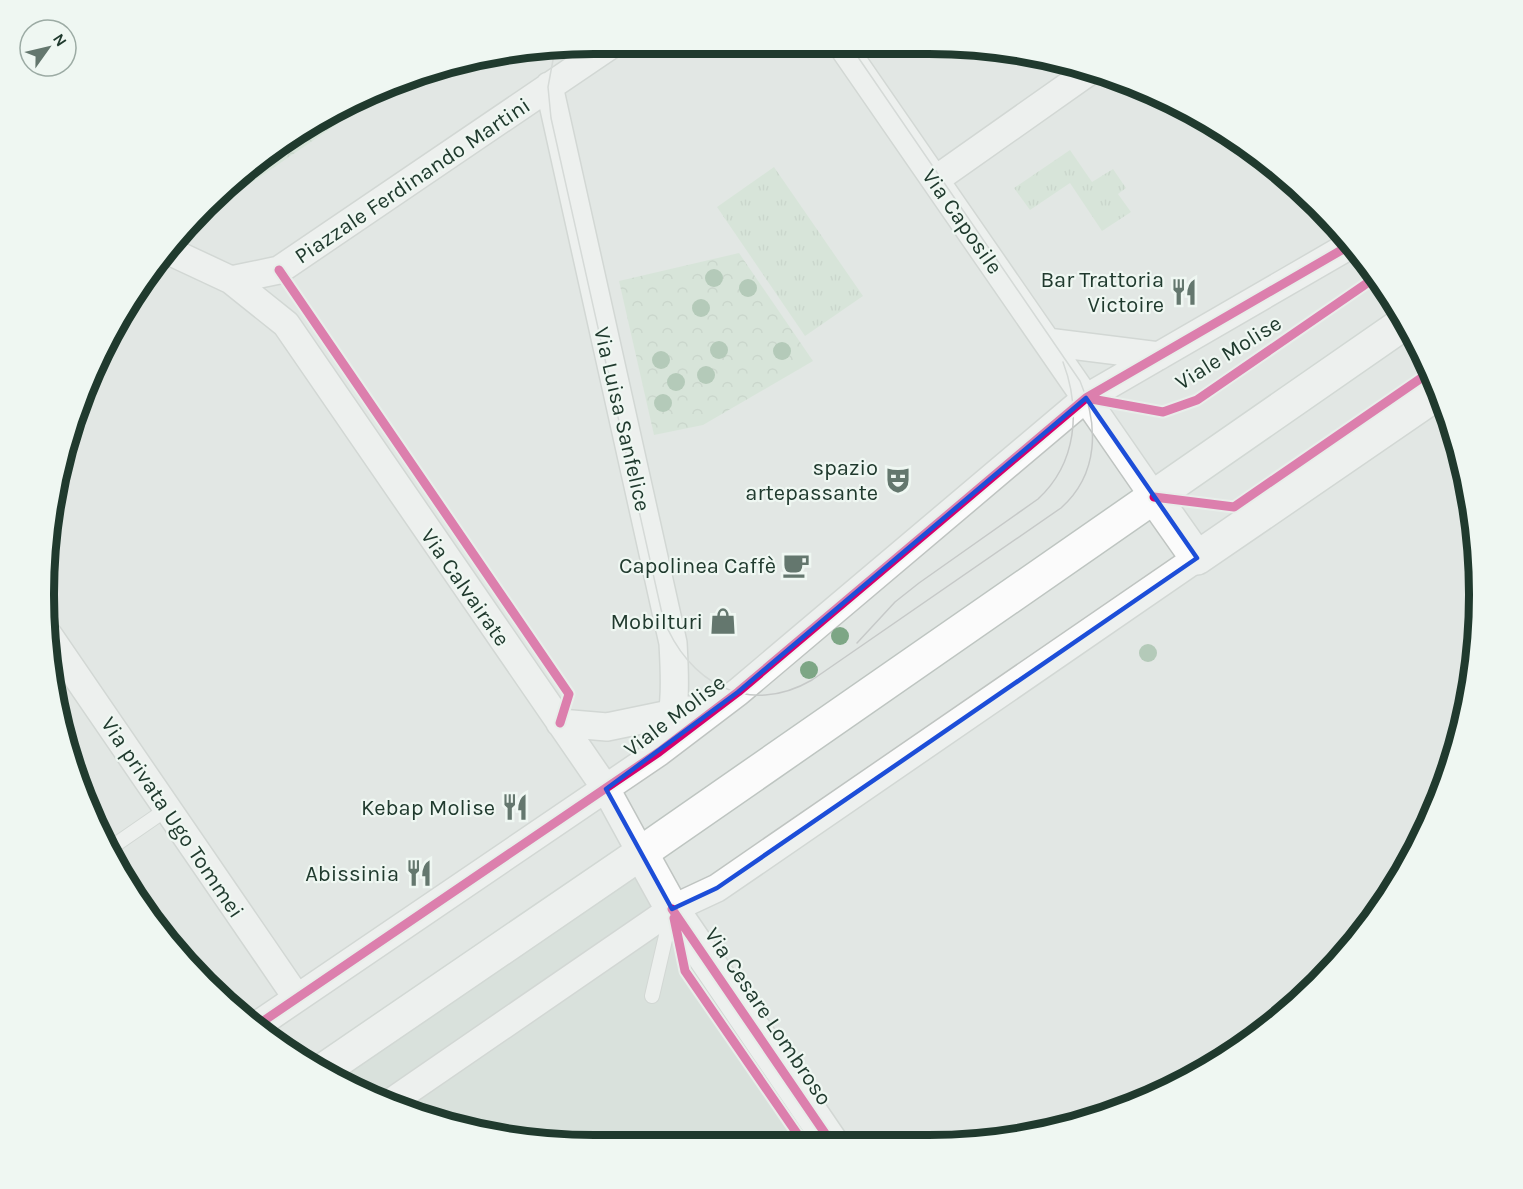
<svg xmlns="http://www.w3.org/2000/svg" width="1523" height="1189" font-family="Karla,sans-serif">
<defs>
<pattern id="grass-tufts" width="24" height="20" patternUnits="userSpaceOnUse" patternTransform="scale(1.5)"><rect width="24" height="20" fill="#cbe1cd"/><path d="M3 7l-1-3M5 7V3M7 7l1-3M15 17l-1-3M17 17v-4M19 17l1-3" fill="none" stroke="#aec2b0"/></pattern>
<pattern id="forest-crowns" width="20" height="18" patternUnits="userSpaceOnUse" patternTransform="scale(1.5)"><rect width="20" height="18" fill="#cbe1cd"/><path d="M2 6a3 3 0 1 1 6 0M12 15a3 3 0 1 1 6 0" fill="none" stroke="#aec2b0"/></pattern>
</defs>
<rect width="100%" height="100%" fill="#e2e7e4"/>
<path fill="#cfd9d3" d="M638 865 825 1145H594L487 1135 383 1103 327 1073Z"/>
<path fill="url(#grass-tufts)" d="M1070 150 1092 182 1113 169 1126 188 1118 194 1131 212 1102 231 1070 183 1030 210 1014 188Z
M774 167 863 296 805 336 717 207Z"/>
<path fill="url(#forest-crowns)" d="M388 89 235 194 216 196 319 117Z
M739 253 813 361 703 425 654 435 619 281Z"/>
<g fill="none" stroke-linecap="round" stroke-linejoin="round">
<defs>
<path id="service" d="M109 849 167 809
M652 996 671 914"/>
<path id="minor" d="M841 44 1154 497
M549 86 673 643C675 680 678 720 659 752
M935 180 1091 70
M169 251 231 280 279 270 612 44
M231 280 286 324 606 789 641 853
M1047 342 1159 356
M49 636 297 998
M560 723 607 727 689 710
M256 1026 659 752 738 692 1086 398 1352 244
M387 1105 672 909 717 888 1197 558"/>
<path id="tertiary" d="M1154 497 1197 558 1439 392
M641 853 672 909 833 1145"/>
<path id="secondary" d="M322 1071 641 853 1407 321"/>
</defs>
<use href="#service" stroke="#bfc4c1" stroke-width="16"/>
<use href="#minor" stroke="#bfc4c1" stroke-width="30"/>
<use href="#tertiary" stroke="#bfc4c1" stroke-width="36"/>
<use href="#secondary" stroke="#bec5c1" stroke-width="36"/>
<use href="#service" stroke="#fbfbfb" stroke-width="14"/>
<use href="#minor" stroke="#fbfbfb" stroke-width="27"/>
<use href="#tertiary" stroke="#fbfbfb" stroke-width="33"/>
<use href="#secondary" stroke="#fbfbfb" stroke-width="33"/>
<path stroke="#c6c9c8" stroke-width="1.5" d="M555 49 548 87 551 118 663 618C688 683 748 717 812 680L1061 508C1099 474 1099 425 1080 381L849 44
M857 643 895 602 919 583 1038 499C1077 463 1081 410 1063 362"/>
<defs>
<path id="cycleway" d="M279 270 569 694 560 723
M1086 398 1163 412 1197 400 1376 277
M1154 497 1234 507 1430 372
M672 909 833 1145
M674 918 685 971 805 1145
M256 1026 659 752 738 692 1086 398 1352 244"/>
</defs>
<use href="#cycleway" stroke="#eff7f2" stroke-width="13"/>
<use href="#cycleway" stroke="#d6006c" stroke-width="9"/>
</g>
<g fill="#7da685">
<circle cx="714" cy="278" r="9"/>
<circle cx="748" cy="288" r="9"/>
<circle cx="701" cy="308" r="9"/>
<circle cx="719" cy="350" r="9"/>
<circle cx="782" cy="351" r="9"/>
<circle cx="661" cy="360" r="9"/>
<circle cx="706" cy="375" r="9"/>
<circle cx="676" cy="382" r="9"/>
<circle cx="663" cy="403" r="9"/>
<circle cx="840" cy="636" r="9"/>
<circle cx="1148" cy="653" r="9"/>
<circle cx="809" cy="670" r="9"/>
</g>
<path d="M0 0H1523V1189H0ZM1086 398 1197 558 717 888 672 909 606 789 738 692Z" fill="#e2e7e4" fill-opacity=".55" fill-rule="evenodd"/>
<path fill="none" stroke="#1d4ed8" stroke-width="4.5" stroke-linejoin="round" d="M1086 398 1197 558 717 888 672 909 606 789 738 692Z"/>
<defs>
<symbol id="restaurant-bare" viewBox="-9 -9 18 18"><path d="M-5-6h1v4h1v-4h1v4h1v-4h1v5L-1.5 .5V6h-2V.5L-5-1ZM5-6V6H3V1.5H1.5Q1.5-4 5-6Z" fill="#64776e" stroke="#eff7f2" stroke-width="2.5" paint-order="stroke"/></symbol>
<symbol id="theatre-bare" viewBox="-9 -9 18 18"><path d="M-5-5.5Q0-4 5-5.5V0Q5 5 0 6Q-5 5-5 0ZM-3.3-2.5H-1v1.5H-3.3ZM1-2.5H3.3v1.5H1ZM-2.8 1Q0 5.5 2.8 1Z" fill="#64776e" stroke="#eff7f2" stroke-width="2.5" paint-order="stroke"/></symbol>
<symbol id="cafe-bare" viewBox="-9 -9 18 18"><path d="M-5.5-4.5H6V0H3Q3 3.5 0 3.5H-2.5Q-5.5 3.5-5.5 0ZM3-3.2v2h1.7v-2ZM-6 4.5H4V6H-6Z" fill="#64776e" stroke="#eff7f2" stroke-width="2.5" paint-order="stroke"/></symbol>
<symbol id="shop-bare" viewBox="-9 -9 18 18"><path d="M-5-2.5h2.3a2.7 3.5 0 0 1 5.4 0H5L5.5 6h-11ZM-1.5-2.5h3a1.5 2.3 0 0 0-3 0Z" fill="#64776e" stroke="#eff7f2" stroke-width="2.5" paint-order="stroke"/></symbol>
</defs>
<g fill-rule="evenodd">
<use href="#restaurant-bare" x="1165" y="273" width="38" height="38"/>
<use href="#theatre-bare" x="879" y="461" width="38" height="38"/>
<use href="#cafe-bare" x="777" y="546" width="38" height="38"/>
<use href="#shop-bare" x="704" y="602" width="38" height="38"/>
<use href="#restaurant-bare" x="496" y="788" width="38" height="38"/>
<use href="#restaurant-bare" x="400" y="854" width="38" height="38"/>
</g>
<g text-anchor="middle" stroke-width="4.5" stroke-linejoin="round" paint-order="stroke">
<g font-size="22" fill="#203a2e" stroke="#eff7f2">
<text transform="translate(412 180) rotate(-34)" y="8">Piazzale Ferdinando Martini</text>
<text transform="translate(963 221) rotate(55)" y="8">Via Caposile</text>
<text transform="translate(1228 352) rotate(-32)" y="8">Viale Molise</text>
<text transform="translate(623 419) rotate(77)" y="8">Via Luisa Sanfelice</text>
<text transform="translate(466 587) rotate(55)" y="8">Via Calvairate</text>
<text transform="translate(674 715) rotate(-37)" y="8">Viale Molise</text>
<text transform="translate(173 817) rotate(56)" y="8">Via privata Ugo Tommei</text>
<text transform="translate(769 1016) rotate(56)" y="8">Via Cesare Lombroso</text>
</g>
<g font-size="22" fill="#203a2e" stroke="#eff7f2" text-anchor="end">
<text x="1164" y="287">Bar Trattoria<tspan x="1164" dy="25">Victoire</tspan></text>
<text x="878" y="475">spazio<tspan x="878" dy="25">artepassante</tspan></text>
<text x="776" y="573">Capolinea Caffè</text>
<text x="703" y="629">Mobilturi</text>
<text x="495" y="815">Kebap Molise</text>
<text x="399" y="881">Abissinia</text>
</g>
</g>
<path d="M0 0H1523V1189H0ZM594 54H929A540 540 0 0 1 1469 594V595A540 540 0 0 1 929 1135H594A540 540 0 0 1 54 595V594A540 540 0 0 1 594 54Z" fill="#eff7f2" fill-rule="evenodd"/>
<path fill="none" stroke="#203a2e" stroke-width="8" d="M594 54H929A540 540 0 0 1 1469 594V595A540 540 0 0 1 929 1135H594A540 540 0 0 1 54 595V594A540 540 0 0 1 594 54Z"/>
<g transform="translate(48 48) rotate(56)"><circle r="28" fill="#eff7f2" stroke="#9caba4" stroke-width="1.5"/>
<path d="M0-4.5L10 22L0 15L-10 22Z" fill="#64776e"/>
<text y="-9" font-size="16" font-weight="bold" text-anchor="middle" fill="#203a2e">N</text>
</g>
</svg>
